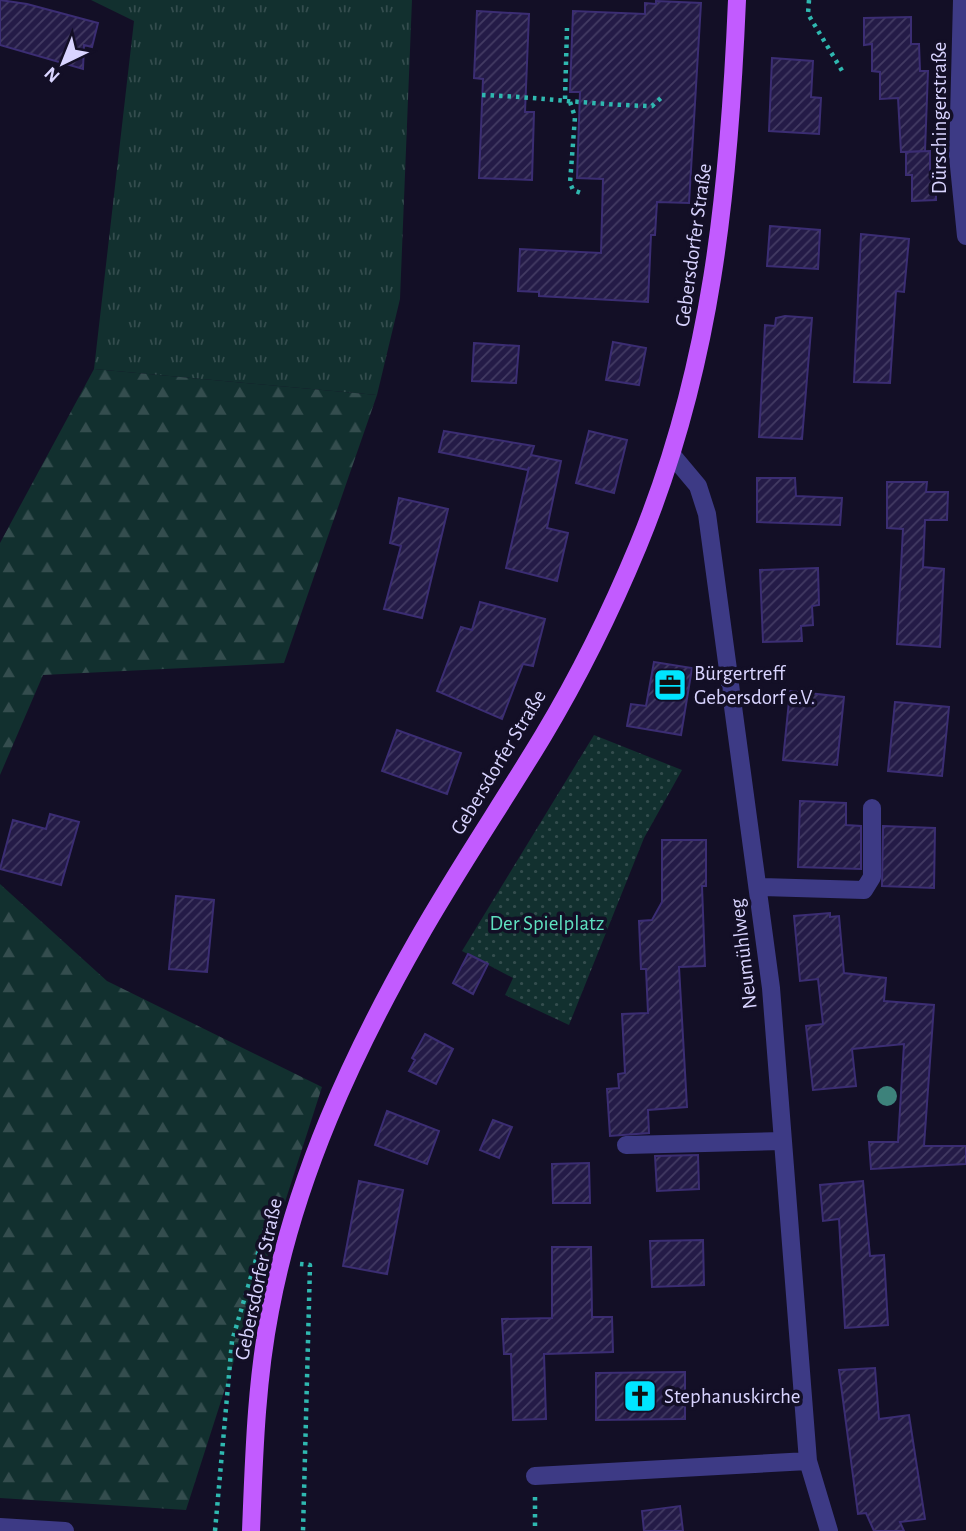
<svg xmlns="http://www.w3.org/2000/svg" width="966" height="1531" font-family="'Alegreya Sans',sans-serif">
<defs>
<pattern id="grass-tufts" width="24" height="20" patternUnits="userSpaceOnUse" patternTransform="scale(1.75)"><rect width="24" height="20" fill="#12302f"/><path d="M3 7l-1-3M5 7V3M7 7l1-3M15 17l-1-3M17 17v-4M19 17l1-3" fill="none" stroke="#344d4e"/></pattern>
<pattern id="forest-firs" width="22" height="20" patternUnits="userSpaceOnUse" patternTransform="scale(1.75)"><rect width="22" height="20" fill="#12302f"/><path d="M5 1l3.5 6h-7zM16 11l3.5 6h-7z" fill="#344d4e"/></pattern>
<pattern id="park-dots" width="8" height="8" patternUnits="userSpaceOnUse" patternTransform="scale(1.75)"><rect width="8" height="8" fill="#12302f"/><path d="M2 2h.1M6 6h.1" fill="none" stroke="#344d4e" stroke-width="1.8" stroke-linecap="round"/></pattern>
<pattern id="building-hatch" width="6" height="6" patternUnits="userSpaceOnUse" patternTransform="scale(1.75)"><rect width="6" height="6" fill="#241b47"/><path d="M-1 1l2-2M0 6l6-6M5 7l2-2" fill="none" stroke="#433b63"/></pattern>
</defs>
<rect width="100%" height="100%" fill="#130f26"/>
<path fill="url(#grass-tufts)" d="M91 0H412L400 299 377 395 94 369 134 21Z"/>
<path fill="url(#forest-firs)" d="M94 369 377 395 284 663 43 675 0 775V543Z
M0 884 107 981 322 1087 186 1510 0 1498Z"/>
<path fill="url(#park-dots)" d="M594 735 682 770 644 838 569 1025 505 995 513 978 462 951Z"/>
<path fill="url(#building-hatch)" stroke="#3b2d73" stroke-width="2" d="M0 0 27 4 98 23 92 47 84 45 83 69 0 45Z
M656 1 701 3 689 203 657 202 655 235H651L648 302 539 296V292L518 291 520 249 601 253 603 179 577 178 580 92H570L573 11 645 14V3L656 4Z
M477 11 529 14 525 112H534L532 180 479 178 483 79 474 78Z
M911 17V44H919L920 71H928L925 151 901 152 898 98 880 99V72L872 71V44L864 45V18Z
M772 58 813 61 811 97 821 98 819 134 769 131Z
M930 151V175H936V200L912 201V175H906V152Z
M770 226 820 230 818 269 767 266Z
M861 234 909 239 904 292 896 291 890 383 854 382Z
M785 316 812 318 802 439 759 437 765 325 775 326 776 318Z
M613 342 646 348 639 385 606 380Z
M474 343 519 346 516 383 472 381Z
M444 431 534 446 531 455 561 461 547 528 568 533 557 581 506 568 529 467 528 470 439 452Z
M589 431 627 440 614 493 576 483Z
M757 478H795L796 496 842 498 840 525 757 522Z
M887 482H927L926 492H948L947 520H925L923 567 944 569 940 647 897 644 903 529 887 528Z
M399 498 448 509 422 618 384 609 401 546 390 543Z
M818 568 819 605 812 606 813 625 801 626 802 641 763 642 760 570Z
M480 602 545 619 533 666 523 664 502 719 437 691 461 627 472 630Z
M654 662 692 668 681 735 627 726 631 704 646 706Z
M790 691 844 697 837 765 783 760Z
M895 702 949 707 942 776 888 771Z
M397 730 461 753 447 794 382 771Z
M800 801 846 803V825L861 826V869L798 867Z
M50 814 79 822 61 885 0 869 13 820 46 829Z
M883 826 935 828 934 888 882 886Z
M662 840H706V886H702L705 966 679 967 687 1107 648 1110 649 1133 610 1136 607 1089 619 1088 618 1074 625 1073 622 1014 648 1013 646 969H641L639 921 652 920 662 902Z
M176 896 214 900 207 972 169 969Z
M830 913V917L839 916 844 973 886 978 884 1001 934 1005 924 1146H966V1164L871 1169 869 1142H898L904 1044 852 1049 856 1086 813 1090 806 1026 823 1024 818 979 800 981 794 916Z
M468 954 488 964 473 994 453 983Z
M425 1034 453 1049 436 1084 409 1071 415 1060 412 1058Z
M387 1111 439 1131 427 1164 375 1145Z
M493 1120 512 1127 499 1158 480 1150Z
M698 1155 699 1189 657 1191 655 1156Z
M589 1163 590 1203H553L552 1164Z
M359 1181 403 1190 387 1274 343 1266Z
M863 1181 870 1256 884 1255 888 1325 845 1328 839 1219 823 1221 820 1185Z
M703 1240 704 1285 652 1287 650 1241Z
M552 1247H591L592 1317H612L613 1352 544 1354 546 1419 513 1420 511 1354H504L502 1319 552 1318Z
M875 1368 879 1419 909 1415 925 1519 900 1522 904 1531H874L866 1513 858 1514 839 1370Z
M685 1372V1419L596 1420V1373Z
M680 1506 683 1531H644L642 1511Z"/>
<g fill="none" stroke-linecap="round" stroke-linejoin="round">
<path stroke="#2fb8b0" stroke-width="4.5" stroke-dasharray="3.5 5" stroke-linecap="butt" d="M809 0 808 14 844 74
M482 95C539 97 594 105 652 106L661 98
M565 99 567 28
M570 102 575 117 570 183 573 190 581 193
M300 1264 310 1265 303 1531
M535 1497V1531
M215 1531 232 1341 273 1202"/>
<path stroke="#3d3a85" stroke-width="18" d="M962 0 958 156 966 236
M672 455 698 486 707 514 771 988 808 1461 829 1531
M758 887 864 890 872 877V808
M626 1145 783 1141
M535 1476 808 1461
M0 1527 65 1531"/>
<path stroke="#c25bff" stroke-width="18" d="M251 1531C254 1457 256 1383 270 1311 295 1178 352 1055 418 939 457 870 502 804 543 736 579 676 611 611 638 546 712 367 729 190 737 0"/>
</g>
<circle fill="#3d827b" cx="887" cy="1096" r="10"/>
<defs>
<symbol id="office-square" viewBox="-11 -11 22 22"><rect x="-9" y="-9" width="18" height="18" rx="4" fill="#00e5ff" stroke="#130f26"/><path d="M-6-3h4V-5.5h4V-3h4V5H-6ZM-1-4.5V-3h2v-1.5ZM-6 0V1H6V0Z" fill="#111"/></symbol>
<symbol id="church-square" viewBox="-11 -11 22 22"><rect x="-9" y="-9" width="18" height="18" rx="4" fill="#00e5ff" stroke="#130f26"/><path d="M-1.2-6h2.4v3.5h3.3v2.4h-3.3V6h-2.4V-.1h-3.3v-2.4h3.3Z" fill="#111"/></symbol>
</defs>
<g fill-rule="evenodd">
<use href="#office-square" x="651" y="666" width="38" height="38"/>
<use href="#church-square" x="621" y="1377" width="38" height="38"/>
</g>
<g text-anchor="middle" stroke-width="7" stroke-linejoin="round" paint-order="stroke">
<g font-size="21" fill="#d9d4ff" stroke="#130f26">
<text transform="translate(939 118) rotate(-90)" y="7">Dürschingerstraße</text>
<text transform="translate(693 245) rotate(-82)" y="7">Gebersdorfer Straße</text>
<text transform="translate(498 762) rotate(-59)" y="7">Gebersdorfer Straße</text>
<text transform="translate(743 954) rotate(-97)" y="7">Neumühlweg</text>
<text transform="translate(258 1279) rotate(-78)" y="7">Gebersdorfer Straße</text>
</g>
<g font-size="21" fill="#d9d4ff" stroke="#130f26" text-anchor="start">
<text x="694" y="680">Bürgertreff<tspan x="694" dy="24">Gebersdorf e.V.</tspan></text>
<text x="664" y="1403">Stephanuskirche</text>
</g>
<g font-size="21" fill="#5fe0c0" stroke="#130f26">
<text x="547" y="930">Der Spielplatz</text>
</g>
</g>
<g transform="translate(63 63) rotate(223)" stroke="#130f26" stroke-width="5" paint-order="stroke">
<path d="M0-5L12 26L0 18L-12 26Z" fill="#d9d4ff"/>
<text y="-10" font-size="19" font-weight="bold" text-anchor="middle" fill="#d9d4ff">N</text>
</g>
</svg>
